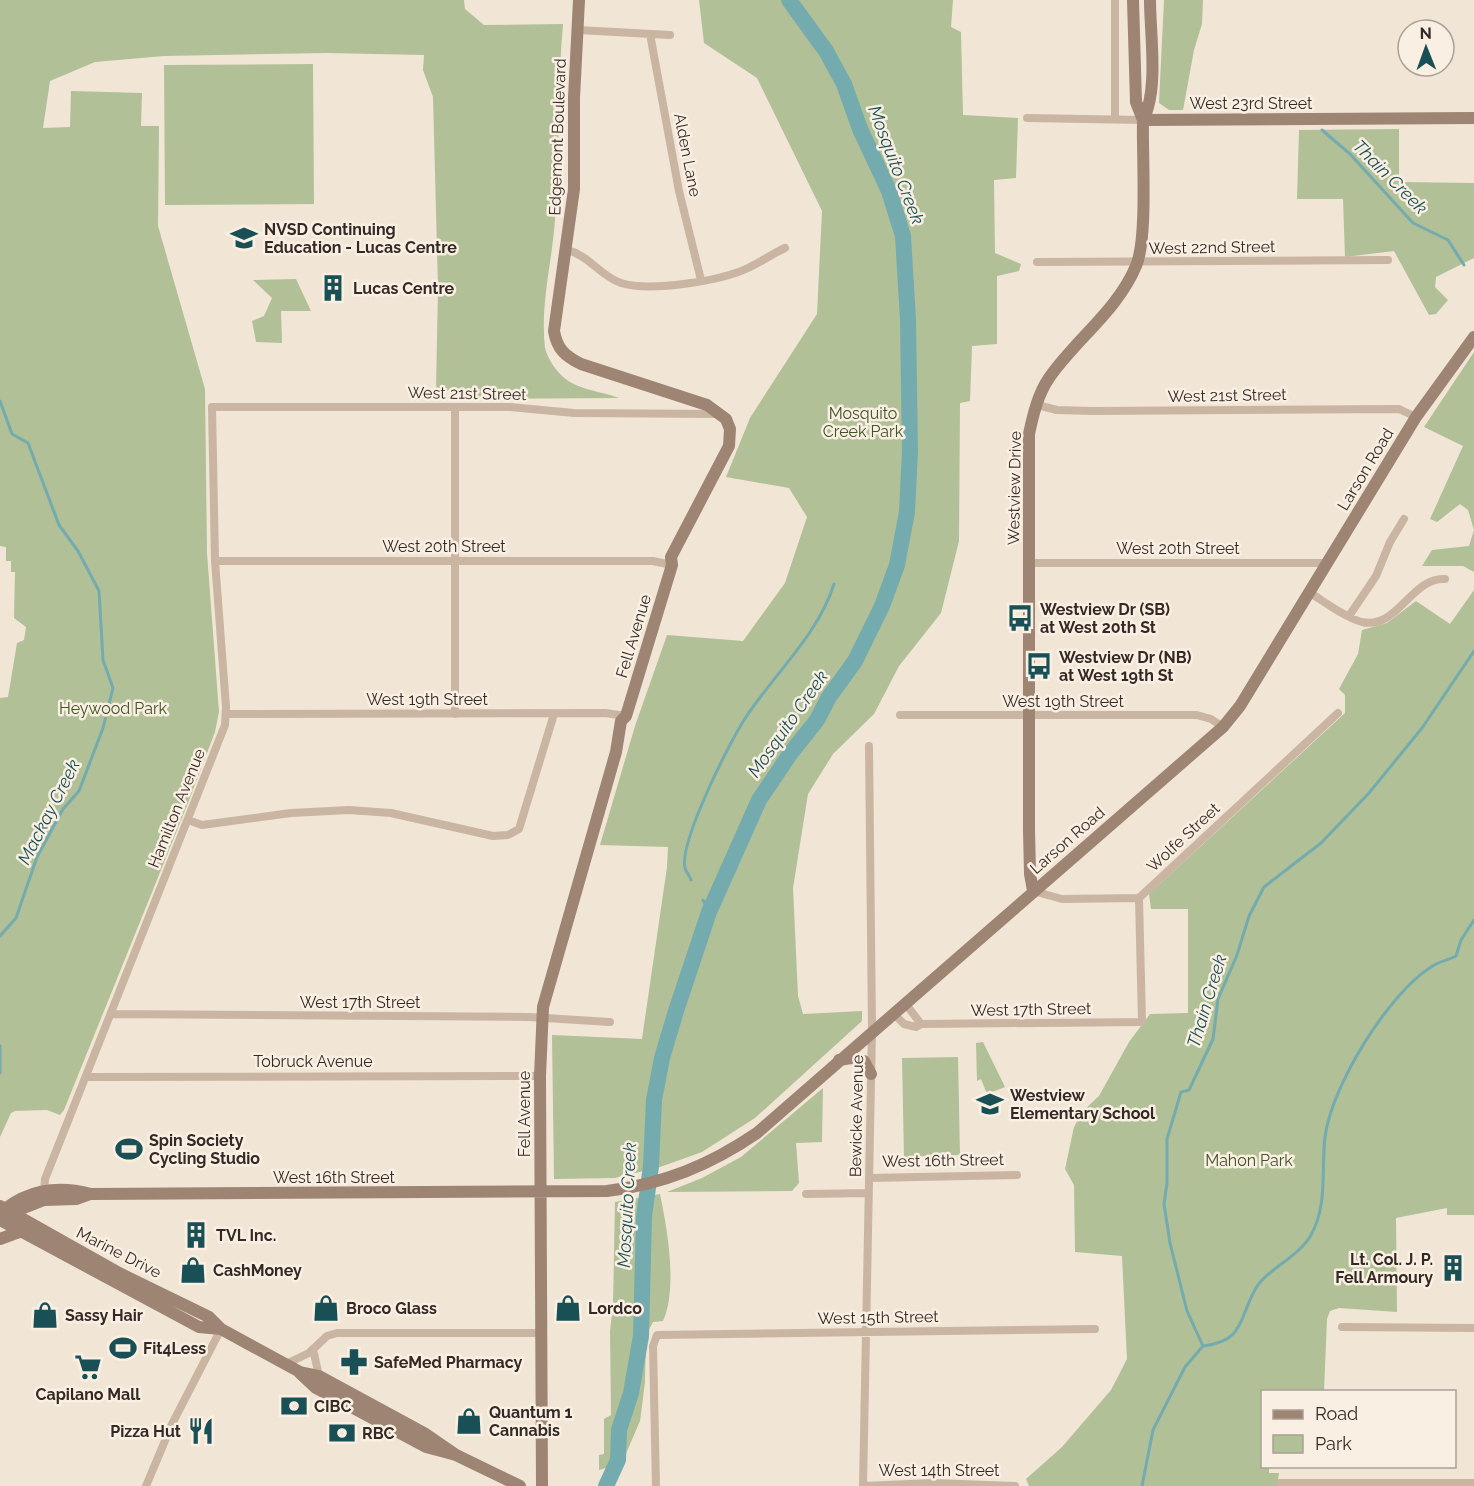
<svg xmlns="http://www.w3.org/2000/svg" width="1474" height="1486" font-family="Raleway,sans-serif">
<rect width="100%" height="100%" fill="#f1e5d6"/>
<path fill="#b1c096" d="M0 0H464L465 9 484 25 563 24C557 89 560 155 555 220 552 262 540 305 545 348 546 353 551 363 555 368 572 391 595 389 619 398L466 399 464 391H436L438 287 433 97 423 70 424 55 327 53 164 56 95 62 50 81 43 128 70 127 71 91 142 93 141 126H159L158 226 205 389 207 553 219 712 215 732 188 803 64 1110 60 1115 47 1110 15 1111 11 1113 0 1137V698L8 697 17 643 24 640 26 627 14 618 15 572H11V561H6V547L0 546Z
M699 0H953L951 27 961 32 963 115 1018 118 1016 178 994 180 995 253 1021 264 1019 271 997 276V344L972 346 970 401 960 403 959 541 941 613 899 666 874 714 833 754 808 794 793 888 798 996 803 1014 862 1011V1021L755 1118 702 1152 660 1167 615 1178 554 1179 552 1035 642 1039 667 867 668 847 600 845 635 726 667 635 743 641 785 583 807 517 789 488 726 477 750 418 817 314 822 211 757 78 704 43Z
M1164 0H1203L1202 24 1194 50 1183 110H1169L1159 103Z
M313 64 314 204 165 205 164 65Z
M1399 129V182L1474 183V258L1436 277 1435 287 1448 300 1436 314 1429 315 1394 251 1345 257 1343 199H1297L1299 130Z
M296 279 311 311H281L282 343 256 342 252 321 264 316 272 298 253 280Z
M1474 352V530L1468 510 1460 504 1437 522 1430 519 1463 446 1424 427Z
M1474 530V572L1463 566H1422L1432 550 1469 546Z
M1474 590V1215H1447V1208L1396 1218 1397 1312 1339 1308 1330 1311 1327 1319 1324 1391 1262 1392V1466L1269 1467V1473H1279L1277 1486H1029L1026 1479 1062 1447 1111 1390 1127 1359 1122 1256 1075 1252 1074 1185 1065 1169 1074 1127 1083 1111 1099 1096 1129 1042 1150 1014 1188 1013V909H1151L1149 894 1345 713V695L1339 689 1358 654 1362 630 1387 623 1416 601 1450 624Z
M983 1042 1005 1087 987 1094 981 1079 977 1081 976 1043Z
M958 1057 960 1155 904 1157 902 1058Z
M823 1088 822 1142 796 1143 799 1183 792 1191 667 1192 702 1178 741 1157Z
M660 1194C667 1228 678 1288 663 1321L653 1322 646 1335 645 1382 640 1421 622 1463 599 1470V1455L604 1454V1419L611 1415 610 1331 613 1305 615 1202Z"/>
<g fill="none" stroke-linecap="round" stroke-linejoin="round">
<path stroke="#74abaf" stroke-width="3" d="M1322 130 1350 154 1413 223 1448 240 1464 265
M0 401 12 434 28 443 59 525 78 551 99 591 103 660 113 688 103 728 79 791 63 809 37 857 16 918 0 936
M691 880C690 876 686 872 685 868 679 842 730 741 746 717 775 673 818 635 834 584
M703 900 709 912
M0 1046V1073
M1203 1346 1187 1311 1170 1243 1164 1204 1167 1183V1139L1181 1092 1189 1090 1213 1039 1218 999 1237 955 1249 916 1264 887 1321 843 1369 793 1422 728 1474 651
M1203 1346C1245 1341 1238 1319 1256 1288 1266 1270 1299 1257 1311 1235 1328 1205 1321 1170 1325 1137 1331 1087 1388 994 1431 967 1438 962 1448 960 1456 956L1461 940 1474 920
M1142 1486 1153 1430 1185 1367 1203 1346"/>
<path stroke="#74abaf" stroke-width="16" d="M606 1486 618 1460 619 1430 631 1393 641 1336 644 1217 651 1166 654 1100 662 1058 676 1011 709 912 759 800 790 754 817 720 829 697 855 661 882 606 897 565 907 512 910 451 908 320 903 236 889 191 860 129 844 84 826 51 789 0"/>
<path stroke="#c9b5a2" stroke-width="8" d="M578 30 670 35
M650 34 679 191 701 280
M1027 118 1143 120
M1115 119V0
M567 250C589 255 600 276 621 283 650 292 721 281 748 268 761 262 772 254 785 248
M1037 262 1388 260
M1037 405 1057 410 1093 411 1399 409 1416 417
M215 561H653L672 565
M1029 563H1328
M1309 592C1325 602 1344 617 1362 622 1398 630 1411 577 1445 579
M1349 616 1376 576 1390 542 1404 519
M227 714 605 713 626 716
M455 714V407
M900 715H1197L1211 719 1223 727
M188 820 202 825 291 813 349 810 391 813 493 836 508 835 519 829 554 714
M1033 891 1062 899 1139 898
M905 1003 921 1024
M893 1013 904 1024 916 1027 921 1024 1142 1022 1139 898 1338 713
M111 1014 529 1017 610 1022
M86 1077 540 1076
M869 1178 1017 1175
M44 1194 45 1179 225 725 226 707 215 561 212 407H510L574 413 718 414
M806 1194 869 1193
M1342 1327 1474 1328
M313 1349 319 1376
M286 1364 309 1353 327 1336 337 1333H542
M1280 1483H1474
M146 1486 172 1424 221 1329
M656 1486 653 1346 657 1335 1095 1329
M863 1486 872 1030 869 746
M863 1486 933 1483 1015 1486"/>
<path stroke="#9d8473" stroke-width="12" d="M1133 0 1136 102 1143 120
M1143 120 1474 118
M1033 891 1030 874 1029 830V434C1033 415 1038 394 1049 378 1076 339 1117 311 1136 266 1148 238 1142 154 1143 120 1159 90 1150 34 1150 0
M839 1060 851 1058 864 1061 871 1074
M0 1206 119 1273 209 1317 221 1329 300 1372 319 1376 424 1433 456 1455
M0 1213C27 1190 56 1185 91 1194L607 1191C664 1184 710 1165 757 1133L1223 727 1240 706 1416 417 1474 337
M6 1215 44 1200 76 1199 90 1194
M0 1220 199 1327 221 1329
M0 1239 19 1232
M300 1373 316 1388 426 1447 456 1455 520 1486
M542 1486 540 1076 543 1007 616 752 621 721 626 716 672 565 671 557 729 446 730 429 726 419 707 405 581 364C565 356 557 349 554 331L574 189V98L579 0"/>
</g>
<defs>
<symbol id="school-bare" viewBox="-9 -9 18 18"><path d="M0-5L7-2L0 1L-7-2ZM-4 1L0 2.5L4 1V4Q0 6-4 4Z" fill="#195056" stroke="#f9efe2" stroke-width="2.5" paint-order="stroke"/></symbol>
<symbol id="building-bare" viewBox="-9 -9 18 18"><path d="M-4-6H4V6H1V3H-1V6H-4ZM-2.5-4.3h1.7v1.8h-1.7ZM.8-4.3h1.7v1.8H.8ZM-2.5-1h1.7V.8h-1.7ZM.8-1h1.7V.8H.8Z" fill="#195056" stroke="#f9efe2" stroke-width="2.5" paint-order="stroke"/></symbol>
<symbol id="bus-bare" viewBox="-9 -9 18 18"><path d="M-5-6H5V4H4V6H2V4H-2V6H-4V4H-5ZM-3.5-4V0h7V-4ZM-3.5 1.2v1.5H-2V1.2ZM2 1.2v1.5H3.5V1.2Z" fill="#195056" stroke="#f9efe2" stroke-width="2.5" paint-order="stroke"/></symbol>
<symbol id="stadium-bare" viewBox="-9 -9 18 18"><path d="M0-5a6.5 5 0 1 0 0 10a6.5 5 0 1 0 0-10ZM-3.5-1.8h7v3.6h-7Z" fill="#195056" stroke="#f9efe2" stroke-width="2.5" paint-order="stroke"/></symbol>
<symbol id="shop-bare" viewBox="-9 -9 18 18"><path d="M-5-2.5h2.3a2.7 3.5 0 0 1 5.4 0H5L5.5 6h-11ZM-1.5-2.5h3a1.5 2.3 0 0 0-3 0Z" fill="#195056" stroke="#f9efe2" stroke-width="2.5" paint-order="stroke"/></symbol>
<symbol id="pharmacy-bare" viewBox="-9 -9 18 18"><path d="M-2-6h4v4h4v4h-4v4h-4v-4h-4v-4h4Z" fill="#195056" stroke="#f9efe2" stroke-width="2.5" paint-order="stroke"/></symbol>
<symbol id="supermarket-bare" viewBox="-9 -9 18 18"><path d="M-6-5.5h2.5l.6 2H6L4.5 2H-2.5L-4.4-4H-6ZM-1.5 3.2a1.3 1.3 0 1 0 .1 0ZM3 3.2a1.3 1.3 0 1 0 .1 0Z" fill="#195056" stroke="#f9efe2" stroke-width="2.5" paint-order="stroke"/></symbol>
<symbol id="bank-bare" viewBox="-9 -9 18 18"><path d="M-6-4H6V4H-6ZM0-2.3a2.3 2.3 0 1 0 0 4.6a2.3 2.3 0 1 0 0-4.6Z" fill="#195056" stroke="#f9efe2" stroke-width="2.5" paint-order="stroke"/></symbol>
<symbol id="restaurant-bare" viewBox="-9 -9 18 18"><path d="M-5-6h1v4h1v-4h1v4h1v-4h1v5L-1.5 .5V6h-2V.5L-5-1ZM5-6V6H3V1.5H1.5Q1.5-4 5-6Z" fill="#195056" stroke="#f9efe2" stroke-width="2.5" paint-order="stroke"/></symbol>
</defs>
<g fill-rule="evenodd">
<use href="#school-bare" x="225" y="219" width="38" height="38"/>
<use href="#building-bare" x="314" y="269" width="38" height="38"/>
<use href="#bus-bare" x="1001" y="599" width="38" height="38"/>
<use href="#bus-bare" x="1020" y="647" width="38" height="38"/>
<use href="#school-bare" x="971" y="1085" width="38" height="38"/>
<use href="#stadium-bare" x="110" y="1130" width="38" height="38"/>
<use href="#building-bare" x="177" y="1216" width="38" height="38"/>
<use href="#building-bare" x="1434" y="1249" width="38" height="38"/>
<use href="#shop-bare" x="174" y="1251" width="38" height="38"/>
<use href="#shop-bare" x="307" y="1289" width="38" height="38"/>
<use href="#shop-bare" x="549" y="1289" width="38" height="38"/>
<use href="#shop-bare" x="26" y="1296" width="38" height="38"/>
<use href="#stadium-bare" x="104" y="1329" width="38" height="38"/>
<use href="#pharmacy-bare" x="335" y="1343" width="38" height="38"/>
<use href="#supermarket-bare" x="69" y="1348" width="38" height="38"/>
<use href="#bank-bare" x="275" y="1387" width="38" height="38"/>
<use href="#shop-bare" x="450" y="1402" width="38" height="38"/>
<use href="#restaurant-bare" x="182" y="1412" width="38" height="38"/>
<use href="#bank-bare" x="323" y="1414" width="38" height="38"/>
</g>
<g text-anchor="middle" stroke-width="5" stroke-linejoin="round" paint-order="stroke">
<g font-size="16" fill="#342a25" stroke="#f9efe2">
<text x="1251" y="109">West 23rd Street</text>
<text transform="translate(557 137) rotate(-88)" y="6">Edgemont Boulevard</text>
<text transform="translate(688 155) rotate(79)" y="6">Alden Lane</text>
<text transform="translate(1212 247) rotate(-1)" y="6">West 22nd Street</text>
<text transform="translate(467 393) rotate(1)" y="6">West 21st Street</text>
<text transform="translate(1227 395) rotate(-1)" y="6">West 21st Street</text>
<text transform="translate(1365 469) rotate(-59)" y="6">Larson Road</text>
<text transform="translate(1014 488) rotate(-89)" y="6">Westview Drive</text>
<text x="444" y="552">West 20th Street</text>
<text x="1178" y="554">West 20th Street</text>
<text transform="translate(633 636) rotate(-73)" y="6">Fell Avenue</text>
<text x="427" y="705">West 19th Street</text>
<text x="1063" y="707">West 19th Street</text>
<text transform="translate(176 808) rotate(-68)" y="6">Hamilton Avenue</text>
<text transform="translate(1183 837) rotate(-43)" y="6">Wolfe Street</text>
<text transform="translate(1067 840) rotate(-41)" y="6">Larson Road</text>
<text x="360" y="1008">West 17th Street</text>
<text transform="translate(1031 1009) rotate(-1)" y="6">West 17th Street</text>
<text x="313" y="1067">Tobruck Avenue</text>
<text transform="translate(524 1114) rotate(-90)" y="6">Fell Avenue</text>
<text transform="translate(856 1116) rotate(-89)" y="6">Bewicke Avenue</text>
<text transform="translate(943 1160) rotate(-1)" y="6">West 16th Street</text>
<text x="334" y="1183">West 16th Street</text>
<text transform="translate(119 1252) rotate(27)" y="6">Marine Drive</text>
<text transform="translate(878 1317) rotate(-1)" y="6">West 15th Street</text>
<text x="939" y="1476">West 14th Street</text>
</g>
<g font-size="16" font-weight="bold" fill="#342a25" stroke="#f9efe2" text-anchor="start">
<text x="264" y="235">NVSD Continuing<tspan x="264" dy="18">Education - Lucas Centre</tspan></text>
<text x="353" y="294">Lucas Centre</text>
<text x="1040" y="615">Westview Dr (SB)<tspan x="1040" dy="18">at West 20th St</tspan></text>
<text x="1059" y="663">Westview Dr (NB)<tspan x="1059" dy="18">at West 19th St</tspan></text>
<text x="1010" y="1101">Westview<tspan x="1010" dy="18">Elementary School</tspan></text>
<text x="149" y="1146">Spin Society<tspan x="149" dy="18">Cycling Studio</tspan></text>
<text x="216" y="1241">TVL Inc.</text>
<text x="1433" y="1265" text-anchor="end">Lt. Col. J. P.<tspan x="1433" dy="18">Fell Armoury</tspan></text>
<text x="213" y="1276">CashMoney</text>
<text x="346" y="1314">Broco Glass</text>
<text x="588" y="1314">Lordco</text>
<text x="65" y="1321">Sassy Hair</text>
<text x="143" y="1354">Fit4Less</text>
<text x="374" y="1368">SafeMed Pharmacy</text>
<text x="88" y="1400" text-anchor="middle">Capilano Mall</text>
<text x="314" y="1412">CIBC</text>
<text x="489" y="1418">Quantum 1<tspan x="489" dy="18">Cannabis</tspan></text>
<text x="181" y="1437" text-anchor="end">Pizza Hut</text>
<text x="362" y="1439">RBC</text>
</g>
<g font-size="16" fill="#415327" stroke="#f9efe2">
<text x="863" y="419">Mosquito<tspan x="863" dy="18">Creek Park</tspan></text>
<text x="113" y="714">Heywood Park</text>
<text x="1249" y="1166">Mahon Park</text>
</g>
<g font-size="18" font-style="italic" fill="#195056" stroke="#f9efe2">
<text transform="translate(896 165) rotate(69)" y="6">Mosquito Creek</text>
<text transform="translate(1390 177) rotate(45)" y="6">Thain Creek</text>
<text transform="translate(788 724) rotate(-55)" y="6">Mosquito Creek</text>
<text transform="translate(49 812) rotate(-63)" y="6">Mackay Creek</text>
<text transform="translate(1207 1001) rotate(-73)" y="6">Thain Creek</text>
<text transform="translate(627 1205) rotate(-87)" y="6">Mosquito Creek</text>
</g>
</g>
<rect x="1261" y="1390" width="195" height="78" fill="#f9efe2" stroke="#aaa096" stroke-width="1.5"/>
<rect x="1273" y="1410" width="30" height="9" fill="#9d8473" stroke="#aaa096" stroke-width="1.5"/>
<text x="1315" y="1420" font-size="18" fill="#342a25">Road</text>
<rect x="1273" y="1435" width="30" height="18" fill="#b1c096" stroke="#aaa096" stroke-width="1.5"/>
<text x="1315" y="1450" font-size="18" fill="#342a25">Park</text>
<g transform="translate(1426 48) rotate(359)"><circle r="28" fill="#f9efe2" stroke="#aaa096" stroke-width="1.5"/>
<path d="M0-4.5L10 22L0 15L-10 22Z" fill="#195056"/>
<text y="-9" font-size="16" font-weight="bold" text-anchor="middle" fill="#342a25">N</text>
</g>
</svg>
